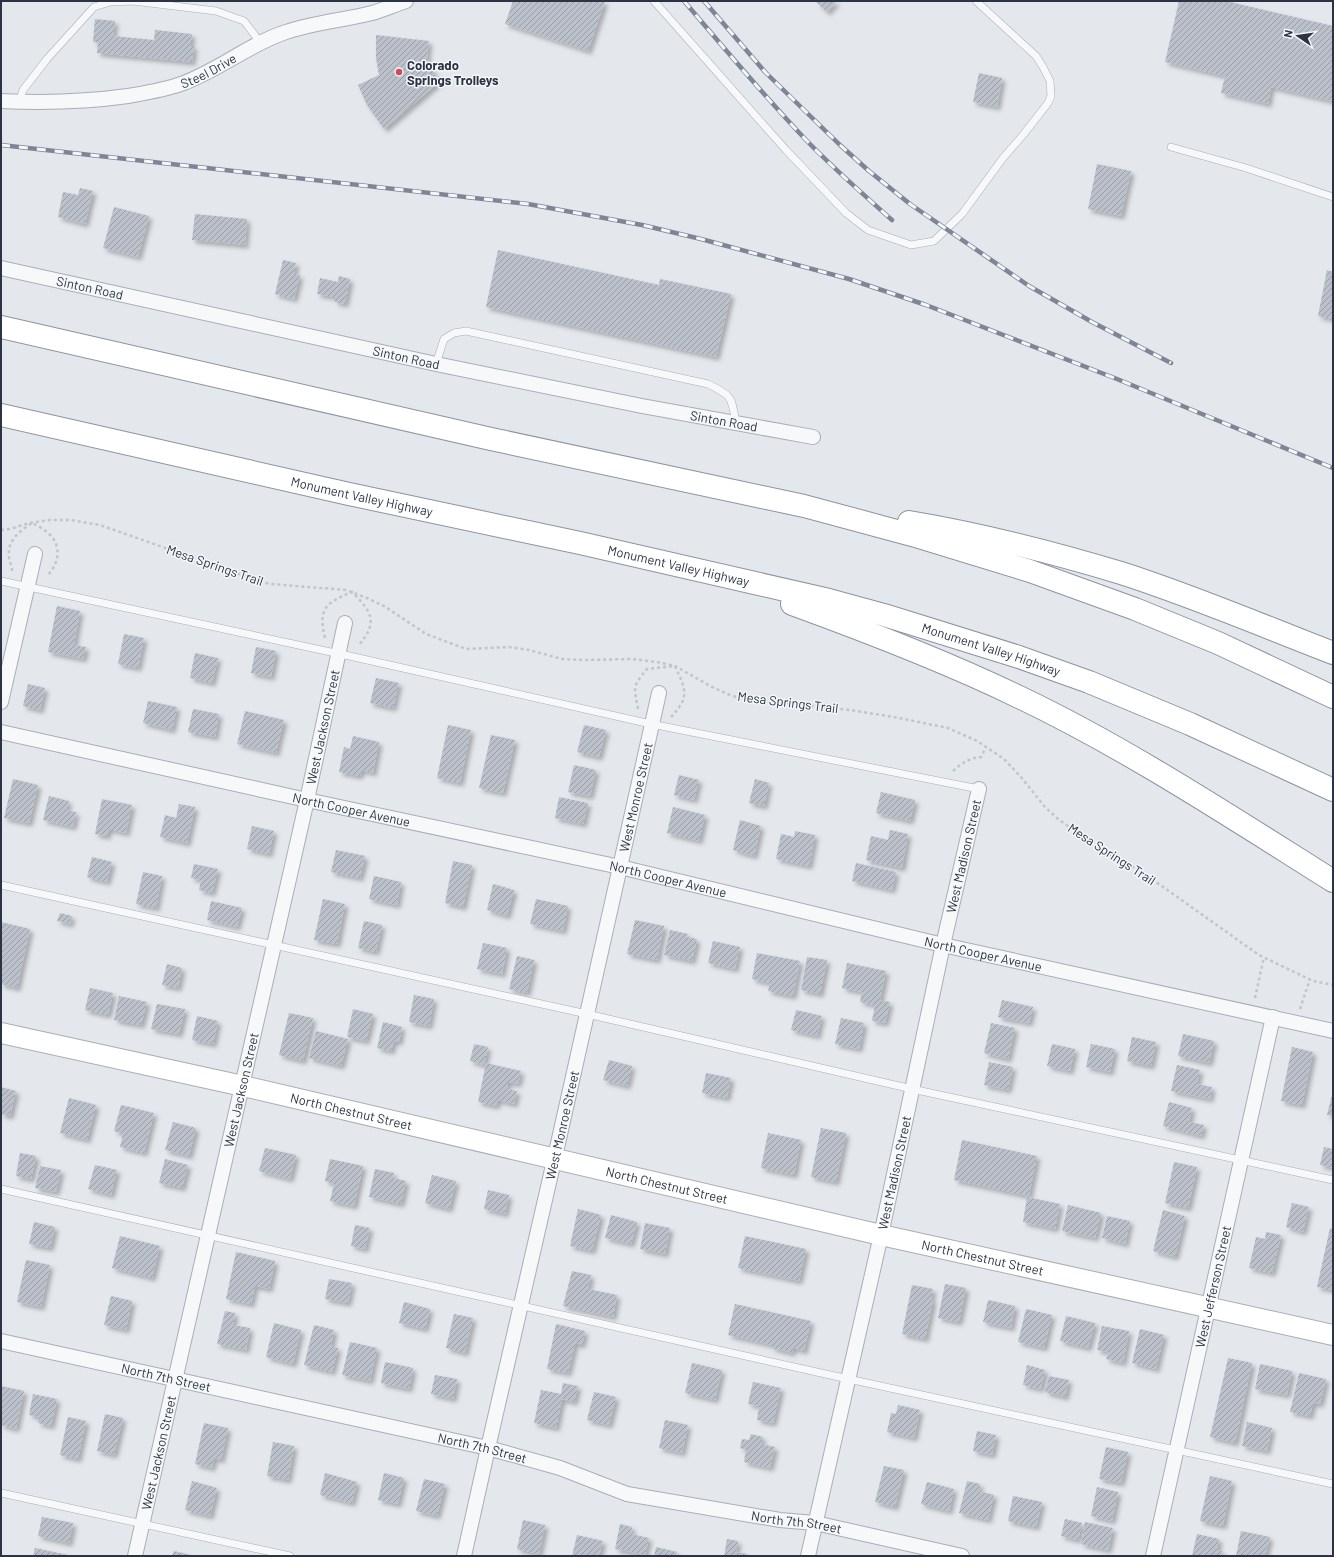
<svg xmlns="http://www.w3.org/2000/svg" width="1334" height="1557" font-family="Barlow,sans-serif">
<defs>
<pattern id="building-hatch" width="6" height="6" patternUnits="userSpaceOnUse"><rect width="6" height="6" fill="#bbc0ca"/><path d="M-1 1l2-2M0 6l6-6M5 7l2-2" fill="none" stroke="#989da6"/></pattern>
<filter id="shadow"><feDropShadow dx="3.5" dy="3.5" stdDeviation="2" flood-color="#0004"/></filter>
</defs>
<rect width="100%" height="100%" fill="#e4e7ec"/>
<path fill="url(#building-hatch)" filter="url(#shadow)" d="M513 1H605L588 51 505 24Z
M817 1H837L827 12 816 2Z
M1179 1H1226L1333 26V95L1332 101 1271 87 1268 104 1221 93 1225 76 1165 62Z
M95 19 115 21 113 36 154 40 155 30 192 34 190 46H194L192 62 97 53 98 42H93Z
M376 35 429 41 427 57 431 69 440 81 384 129 367 105 358 85 379 75 376 58Z
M979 73 1002 78 997 107 973 102Z
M1097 164 1131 171 1121 216 1088 209Z
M80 188 93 191 85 224 58 217 63 192 78 195Z
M114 207 149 216 138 257 103 248Z
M195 214 247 219 245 245 192 240Z
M498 250 659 285 660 279 731 294 716 357 486 307Z
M283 260 296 263 294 274 300 275 294 299 275 294Z
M1327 270 1333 272V319L1318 316Z
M339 276 350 279 345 304 335 302V297L317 294 320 278 338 282Z
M57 606 80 611 74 645 86 647 83 659 48 652Z
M124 634 144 638 138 668 118 664Z
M256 647 276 651 271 677 251 673Z
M195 653 218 658 212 683 190 678Z
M376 678 399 683 393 708 370 703Z
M28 684 45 688 40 710 23 706Z
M148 701 177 707 172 730 143 723Z
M193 709 219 714 215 737 188 732Z
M245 711 284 720 276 753 237 744Z
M448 725 471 730 460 783 437 778Z
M584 725 606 730 599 757 577 752Z
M491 735 515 740 503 793 479 788Z
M353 736 379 742 373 773 361 770 360 776 339 772 344 747 350 749Z
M574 765 596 770 590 796 568 792Z
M679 775 699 780 694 800 674 795Z
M13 779 38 785 29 823 4 818Z
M755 779 769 783 764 806 749 803Z
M881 792 915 800 910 821 876 813Z
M49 796 69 801 66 810 76 812 73 827 43 820Z
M559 797 588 803 583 824 555 818Z
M102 799 132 805 126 833 109 829 107 836 95 834Z
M179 804 195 807 187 843 160 837 165 815 176 818Z
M673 807 705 815 699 841 667 833Z
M740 820 761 826 754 856 733 850Z
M252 826 274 831 269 854 247 849Z
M890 830 908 834 902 868 866 860 871 836 888 840Z
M795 831 815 835 809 866 776 859 781 834 794 837Z
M336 850 365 856 360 878 331 872Z
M92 857 112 862 107 882 87 877Z
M453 861 472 865 463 907 445 903Z
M856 863 896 872 892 890 852 881Z
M194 864 218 869 212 893 199 890 201 880 191 878Z
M143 872 162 876 156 908 136 904Z
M374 876 401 882 397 905 369 899Z
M493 884 514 890 507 916 487 910Z
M323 899 345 904 337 944 314 940Z
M536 899 568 906 563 931 530 924Z
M211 901 242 908 237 927 207 920Z
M60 913 72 916 70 924 57 921Z
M635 920 664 926 657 960 627 954Z
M364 921 382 925 376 952 358 948Z
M1 922 30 929 17 988 1 984Z
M670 930 688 934 687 937 697 939 692 961 664 955Z
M713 941 740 947 735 969 708 963Z
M483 943 507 948 502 974 477 969Z
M757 953 800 961 793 996 768 991 770 983 752 979Z
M517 956 534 960 527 993 509 989Z
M807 957 827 960 820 994 801 990Z
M847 963 886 971 880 1000 890 1002 885 1023 872 1021 875 1005 860 1002 862 992 842 988Z
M167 964 182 968 178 988 162 985Z
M90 988 113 993 108 1015 85 1010Z
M414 995 434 999 429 1026 409 1022Z
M119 996 147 1002 141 1025 114 1020Z
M1002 1000 1033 1007 1029 1023 998 1017Z
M157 1004 185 1009 179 1034 151 1029Z
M353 1009 373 1014 366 1041 347 1037Z
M796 1010 822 1016 817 1036 791 1030Z
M289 1013 313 1018 303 1061 279 1055Z
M197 1016 218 1021 213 1044 192 1040Z
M841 1018 864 1023 859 1049 835 1044Z
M383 1022 402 1027 399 1042 394 1041 391 1051 377 1048Z
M991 1023 1015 1028 1008 1059 984 1053Z
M316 1031 348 1039 341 1066 309 1058Z
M1183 1034 1214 1041 1209 1063 1178 1056Z
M1132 1037 1156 1042 1151 1066 1127 1061Z
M474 1044 488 1047 484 1065 470 1061Z
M1052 1044 1075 1049 1070 1071 1047 1066Z
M1091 1044 1115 1049 1110 1072 1086 1067Z
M1292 1047 1313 1052 1302 1105 1281 1101Z
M609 1060 632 1066 627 1086 603 1080Z
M989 1062 1013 1067 1008 1090 984 1085Z
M486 1063 521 1071 518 1084 508 1082 507 1089 517 1091 514 1104 498 1100 496 1106 478 1102Z
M1177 1065 1200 1070 1197 1084 1212 1087 1210 1099 1171 1091Z
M706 1073 731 1078 727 1098 702 1093Z
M1 1087 16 1091 10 1116 1 1114Z
M1332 1095H1333V1116L1327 1115Z
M69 1098 96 1105 87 1140 60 1133Z
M1169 1102 1192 1108 1189 1122 1204 1125 1201 1136 1163 1126Z
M121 1105 154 1113 144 1153 120 1147 123 1134 114 1131Z
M173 1122 196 1128 189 1156 165 1150Z
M821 1128 846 1133 836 1182 811 1177Z
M768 1133 801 1140 794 1175 761 1168Z
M962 1140 1037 1156 1029 1196 954 1180Z
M1324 1147 1333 1149V1168L1320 1165Z
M265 1148 296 1155 290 1179 259 1171Z
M20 1153 36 1156 31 1179 16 1176Z
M165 1159 188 1165 182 1188 159 1183Z
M330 1159 363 1166 354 1206 330 1201 334 1184 325 1181Z
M1174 1162 1197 1167 1188 1208 1165 1203Z
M95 1165 117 1170 111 1195 88 1189Z
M40 1166 61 1170 56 1192 35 1188Z
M375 1169 394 1173 393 1178 406 1181 401 1204 369 1197Z
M432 1175 456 1181 449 1209 425 1203Z
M488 1190 509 1195 505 1214 484 1209Z
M1027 1197 1060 1204 1055 1229 1023 1222Z
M1292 1203 1309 1207 1303 1232 1286 1227Z
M1068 1205 1101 1213 1095 1238 1062 1231Z
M578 1209 601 1215 592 1251 570 1246Z
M1163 1210 1185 1216 1175 1257 1153 1251Z
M611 1215 637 1222 631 1244 605 1238Z
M1107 1216 1130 1221 1125 1244 1102 1238Z
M34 1222 55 1227 50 1248 29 1244Z
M645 1223 670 1228 665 1254 640 1249Z
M355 1225 370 1228 365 1249 351 1246Z
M1330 1228 1333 1229V1290L1317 1287Z
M1266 1232 1281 1235 1272 1273 1249 1268 1256 1237 1265 1239Z
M120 1236 160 1246 152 1278 112 1268Z
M745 1236 806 1249 799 1281 738 1268Z
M236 1252 275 1261 269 1289 255 1286 251 1304 226 1299Z
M26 1260 50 1265 41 1307 17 1302Z
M572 1271 591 1275 588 1289 617 1295 613 1317 563 1306Z
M329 1279 352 1283 348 1303 325 1299Z
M945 1284 966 1288 959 1322 938 1318Z
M912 1285 933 1289 931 1299 933 1300 925 1339 902 1334Z
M111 1296 132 1301 126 1330 104 1325Z
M988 1300 1015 1306 1011 1328 983 1322Z
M404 1302 430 1309 425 1329 399 1323Z
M735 1304 811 1321 804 1351 793 1348 792 1353 772 1348V1345L728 1335Z
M1026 1309 1052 1315 1044 1348 1018 1342Z
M225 1311 235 1313 233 1325 250 1328 246 1350 217 1344Z
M454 1314 473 1318 465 1353 446 1348Z
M1066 1316 1095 1323 1088 1348 1060 1341Z
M274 1323 301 1330 293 1364 266 1357Z
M556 1324 585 1331 582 1345 575 1343 568 1373 547 1369Z
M314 1325 334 1330 331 1346 338 1348 332 1372 304 1365Z
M1102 1326 1129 1331 1123 1363 1106 1359 1108 1352 1097 1350Z
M1140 1329 1164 1335 1156 1369 1132 1363Z
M350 1342 377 1348 370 1381 342 1375Z
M1228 1358 1252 1363 1235 1443 1210 1437Z
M385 1362 413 1368 409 1389 381 1383Z
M692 1363 722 1370 715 1400 685 1393Z
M1260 1364 1292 1371 1287 1395 1255 1389Z
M1027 1365 1045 1370 1041 1389 1023 1385Z
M1299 1373 1326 1379 1320 1404 1313 1403 1310 1416 1290 1412Z
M435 1375 457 1379 453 1399 431 1394Z
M1049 1376 1069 1380 1065 1397 1045 1392Z
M753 1382 781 1388 773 1423 757 1420 759 1406 748 1404Z
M563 1383 578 1386 574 1402 562 1399 556 1428 534 1423 541 1390 561 1394Z
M1 1386 24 1391 16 1429 1 1425Z
M594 1392 616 1397 609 1425 587 1420Z
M33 1394 57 1399 51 1426 38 1423 39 1417 29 1415Z
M898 1405 920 1410 914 1438 887 1432 891 1413 896 1414Z
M105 1414 123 1418 114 1455 97 1451Z
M68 1417 86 1421 78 1459 60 1455Z
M665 1420 688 1425 682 1453 659 1448Z
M1247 1422 1272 1428 1267 1451 1242 1446Z
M204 1423 228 1428 221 1460 214 1458 212 1468 195 1464Z
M977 1431 996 1435 992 1455 973 1451Z
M751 1434 763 1437 761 1444 775 1447 770 1468 744 1462 746 1450 740 1448 742 1439 749 1440Z
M273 1442 294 1446 288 1480 267 1476Z
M1106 1447 1128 1452 1121 1483 1099 1479Z
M884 1466 904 1470 895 1507 875 1502Z
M325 1473 357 1482 352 1503 320 1495Z
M384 1473 404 1478 398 1504 378 1500Z
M1210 1476 1232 1481 1223 1526 1200 1521Z
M424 1479 445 1484 437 1516 416 1511Z
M192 1481 217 1488 210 1516 185 1510Z
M967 1481 980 1484 979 1491 994 1495 988 1520 959 1513Z
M927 1482 954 1489 949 1511 921 1504Z
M1097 1487 1118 1492 1112 1521 1091 1516Z
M1013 1496 1042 1502 1036 1527 1008 1521Z
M42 1517 73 1523 69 1543 38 1536Z
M1065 1519 1082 1523 1078 1540 1061 1536Z
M523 1520 545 1525 539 1554 517 1549Z
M1085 1522 1113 1528 1108 1550 1081 1544Z
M620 1524 632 1527 631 1534 649 1538 645 1555 615 1549Z
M1241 1531 1270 1537 1265 1556H1236Z
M1197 1534 1219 1539 1217 1550 1222 1551 1221 1556H1192Z
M577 1535 603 1541 599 1556H572Z
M727 1539 738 1541 736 1552 747 1554V1556H724Z
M656 1547 677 1552 676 1556H654Z
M35 1548 68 1555V1556H33Z
M174 1551 191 1555V1556H172Z"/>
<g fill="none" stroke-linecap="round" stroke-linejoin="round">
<defs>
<path id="lane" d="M654 1 786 150 846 213 868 230 911 245 934 241 962 214 1003 158 1023 135 1048 103 1051 96 1050 81 1043 67 1036 56 976 1
M19 102 23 90 47 59 94 7 110 2 133 1 216 11 244 21 260 42
M1171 147 1246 168 1333 197
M436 364 444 339 454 333 466 331 708 384C733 396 731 397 736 423
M1 581 354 657 651 724 979 789
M1 885 587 1014 912 1089 1333 1180
M1 1189 830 1375 1333 1484
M1 1493 290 1556"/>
<g id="street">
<path id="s1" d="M1 101C44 103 85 102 128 96 145 93 164 90 181 84 218 71 249 44 286 32 313 23 344 20 372 13 383 10 394 5 406 1"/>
<path id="s2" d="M1 268 436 364 642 406 813 437"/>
<path d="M1 702 35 554"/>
<path id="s3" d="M1 732 307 800 620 867 943 945 1333 1031"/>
<path id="s4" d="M1 1341 488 1448 560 1468 627 1494 780 1520 815 1523 962 1556"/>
<path id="s5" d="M135 1556 307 800 345 623"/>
<path id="s6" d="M464 1556 488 1448 559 1139 659 693"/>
<path id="s7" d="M808 1556 881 1235 943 945 979 789"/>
<path id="s8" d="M1153 1556 1273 1017"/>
</g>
<g id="secondary">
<path id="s9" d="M1 1033 243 1086 881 1235 1333 1335"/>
</g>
<g id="highway">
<path d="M1 327 491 439 804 506 919 537 1030 571 1135 609 1218 643 1333 697"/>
<path id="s10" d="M1 415 349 494 580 543 829 600 884 615 1019 657 1089 682 1190 724 1333 790"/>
<path d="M909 522C981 534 1051 552 1121 573 1193 596 1263 626 1333 653"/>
<path d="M792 604C869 632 945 661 1019 697 1128 749 1231 817 1333 881"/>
</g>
</defs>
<use href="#lane" stroke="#a9aeb7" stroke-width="8"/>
<use href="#street" stroke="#a9aeb7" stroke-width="16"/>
<use href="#secondary" stroke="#a9aeb7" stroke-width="22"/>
<use href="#highway" stroke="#8b94a3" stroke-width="24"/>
<path stroke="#c2c5cb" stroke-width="2.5" stroke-dasharray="3 3" stroke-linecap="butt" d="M1 530 10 529 29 523 49 520H71L100 525 256 580 270 584 346 590 367 598 384 606 426 634 466 649 509 647 529 650 562 659 582 660 632 659 657 662 675 666 712 687 732 696 750 699 850 710 894 717 948 728 977 741 1004 759 1021 777 1045 807 1058 819 1102 850 1142 872 1259 955 1313 981 1333 985
M12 571C12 566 9 561 9 556 7 540 21 530 32 523 38 526 46 530 51 536 62 548 58 565 47 576
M325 638C318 609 325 603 352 592 372 612 379 622 358 646
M638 709C634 687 632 687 647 669L675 666C686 690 690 697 671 717
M953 771C962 763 969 758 981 757L986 747
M1255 998 1264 957
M1300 1009 1310 979"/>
<use href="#lane" stroke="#f7f8fa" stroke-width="7"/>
<use href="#street" stroke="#f7f8fa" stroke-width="14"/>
<use href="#secondary" stroke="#fff" stroke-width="20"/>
<use href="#highway" stroke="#fff" stroke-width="22"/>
<defs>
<path id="rail" d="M684 1C724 48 764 96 807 141 834 169 863 194 892 220
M704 1 766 73 840 145 869 171 910 204 1029 286 1092 322 1171 363
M1 145 528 204 642 225 701 239 849 279 926 305 1117 379 1333 468"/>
</defs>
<use href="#rail" stroke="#7d8696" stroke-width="4.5"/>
<use href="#rail" stroke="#f4f6f9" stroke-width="3" stroke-dasharray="9" stroke-linecap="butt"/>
</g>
<circle fill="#d1495b" stroke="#f4f6f9" stroke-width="1.5" cx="399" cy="72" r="4"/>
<g text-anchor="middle" stroke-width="3" stroke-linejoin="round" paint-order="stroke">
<g font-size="13" font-weight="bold" fill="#2b3445" stroke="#f4f6f9" text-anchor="start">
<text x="407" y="70">Colorado<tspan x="407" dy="15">Springs Trolleys</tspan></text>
</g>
<g font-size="13" fill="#2b3445" stroke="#f4f6f9">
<text dy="5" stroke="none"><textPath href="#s1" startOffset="212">Steel Drive</textPath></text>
<text dy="5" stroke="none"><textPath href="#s2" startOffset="91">Sinton Road</textPath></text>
<text dy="5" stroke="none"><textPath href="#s2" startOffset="415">Sinton Road</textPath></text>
<text dy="5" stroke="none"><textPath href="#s2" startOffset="739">Sinton Road</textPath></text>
<text dy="5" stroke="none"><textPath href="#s10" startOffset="370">Monument Valley Highway</textPath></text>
<text transform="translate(215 565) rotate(19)" y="5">Mesa Springs Trail</text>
<text dy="5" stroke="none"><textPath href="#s10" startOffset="694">Monument Valley Highway</textPath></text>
<text dy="5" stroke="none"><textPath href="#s10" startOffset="1018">Monument Valley Highway</textPath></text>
<text transform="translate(788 702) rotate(7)" y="5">Mesa Springs Trail</text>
<text dy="5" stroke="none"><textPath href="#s5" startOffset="850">West Jackson Street</textPath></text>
<text dy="5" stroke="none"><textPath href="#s6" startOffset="778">West Monroe Street</textPath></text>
<text dy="5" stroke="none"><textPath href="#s3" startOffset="359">North Cooper Avenue</textPath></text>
<text transform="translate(1112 854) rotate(33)" y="5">Mesa Springs Trail</text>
<text dy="5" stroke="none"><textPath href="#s7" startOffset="717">West Madison Street</textPath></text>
<text dy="5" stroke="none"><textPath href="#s3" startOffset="683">North Cooper Avenue</textPath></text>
<text dy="5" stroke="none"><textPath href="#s3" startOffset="1007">North Cooper Avenue</textPath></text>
<text dy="5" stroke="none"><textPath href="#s5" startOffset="478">West Jackson Street</textPath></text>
<text dy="5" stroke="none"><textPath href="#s9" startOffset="359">North Chestnut Street</textPath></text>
<text dy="5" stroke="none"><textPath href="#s6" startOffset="442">West Monroe Street</textPath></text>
<text dy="5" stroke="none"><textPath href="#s7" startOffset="393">West Madison Street</textPath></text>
<text dy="5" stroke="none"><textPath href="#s9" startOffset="683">North Chestnut Street</textPath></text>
<text dy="5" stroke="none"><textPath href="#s9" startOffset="1007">North Chestnut Street</textPath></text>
<text dy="5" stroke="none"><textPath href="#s8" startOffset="276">West Jefferson Street</textPath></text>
<text dy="5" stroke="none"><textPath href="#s4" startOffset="169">North 7th Street</textPath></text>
<text dy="5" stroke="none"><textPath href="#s4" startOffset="493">North 7th Street</textPath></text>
<text dy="5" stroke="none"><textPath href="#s5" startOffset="106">West Jackson Street</textPath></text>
<text dy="5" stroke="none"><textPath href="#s4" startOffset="817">North 7th Street</textPath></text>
</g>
</g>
<rect width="1334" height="1557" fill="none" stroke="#2b3445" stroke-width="4"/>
<g transform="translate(1298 36) rotate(283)" stroke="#f4f6f9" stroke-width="3" paint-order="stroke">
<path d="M0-3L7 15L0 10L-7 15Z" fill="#2b3445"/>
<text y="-6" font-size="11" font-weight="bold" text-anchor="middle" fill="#2b3445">N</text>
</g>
</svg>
